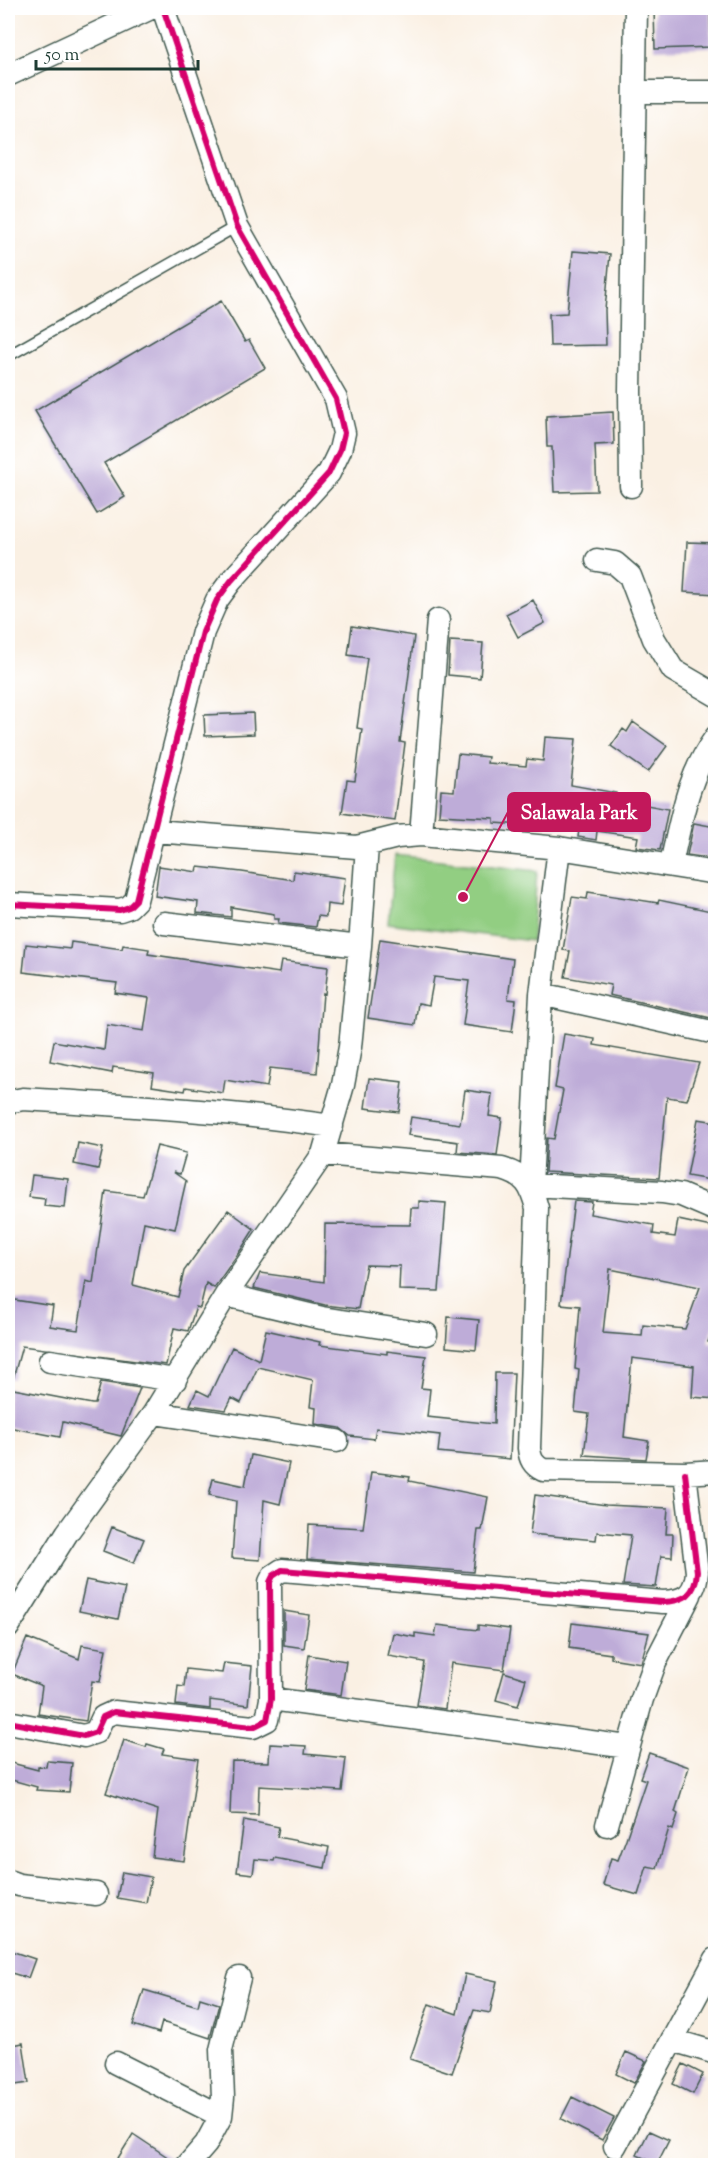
<svg xmlns="http://www.w3.org/2000/svg" width="723" height="2173" font-family="'Sorts Mill Goudy',serif">
<rect width="100%" height="100%" fill="#fff"/>
<filter id="ink" filterUnits="userSpaceOnUse"><feTurbulence type="fractalNoise" baseFrequency=".0167" numOctaves="2"/><feDisplacementMap in="SourceGraphic" scale="12" xChannelSelector="R" yChannelSelector="G"/><feConvolveMatrix kernelMatrix="1 2 1 2 8 2 1 2 1" color-interpolation-filters="sRGB"/></filter>
<filter id="wash" filterUnits="userSpaceOnUse"><feTurbulence type="fractalNoise" baseFrequency=".008" numOctaves="4" result="noise"/><feDisplacementMap in="SourceGraphic" scale="24" xChannelSelector="R" yChannelSelector="G"/><feGaussianBlur stdDeviation="1.35" result="paint"/><feColorMatrix in="noise" values="0 0 0 0 0 0 0 0 0 0 0 0 0 0 0 0 0 1.4 0 .05"/><feComposite in="paint" operator="in"/></filter>
<g filter="url(#wash)">
<rect width="100%" height="100%" fill="#faf0e3"/>
<path fill="#92ce82" stroke="#58865b" stroke-width="1.5" d="M395 855 537 871 532 941 388 923Z"/>
<g id="blocks">
<path fill="#beacd8" fill-rule="evenodd" d="M654 8H710L711 47 655 49Z
M573 251 610 254 605 310 606 345 550 346 549 314 567 313Z
M221 301 245 342 249 340 265 368 104 463 125 497 97 514 35 411Z
M613 412 614 444 595 445 597 491 554 492 552 447H547L546 416Z
M687 542 716 543V594L684 592Z
M533 600 545 623 518 637 506 614Z
M352 626 414 636 400 742 405 743 395 821 342 813 347 780 355 781 362 729 357 728 367 658 348 655Z
M450 641 483 643 480 678 448 675Z
M253 713 254 734 205 736 204 715Z
M633 722 667 746 648 772 611 746 623 729 627 732Z
M545 737 576 739 571 785 616 793 615 799 668 809 660 850 636 847 638 837 597 831 596 840 578 837 579 830 527 823V825L494 823V818L439 815 441 790 454 791 458 754 488 757 487 763 526 766 527 759 543 761Z
M694 823 716 827 715 859 687 855Z
M159 866 197 872 198 867 242 872 293 880 294 871 345 878 341 906 327 904 326 917 318 916 316 927 278 923 279 919H274V914L231 907V917L197 913 198 902 155 896Z
M588 892 658 903 659 900 716 912V997L711 1018 609 995 611 985 565 977 570 951 563 950 572 897 587 899Z
M380 939 513 959 508 999 516 1000 512 1032 463 1025 469 981 434 977 429 1005 418 1003 415 1025 368 1018Z
M71 942 122 949 123 945 149 949 148 954 279 973 281 961 328 967 325 994 323 993 317 1073 270 1068 267 1087 225 1080 223 1093 186 1087 185 1091 152 1086 154 1073 113 1067 112 1073 50 1061 54 1041 104 1050 107 1025 144 1031 149 998 115 993 117 983 23 972 26 944 70 949Z
M564 1034 595 1039 594 1045 699 1063 687 1100 667 1097 659 1178 545 1172 547 1138 554 1139 563 1090 555 1088Z
M369 1078 403 1082 399 1112 365 1108Z
M465 1090 492 1094 489 1116 502 1118 497 1155 457 1152 458 1142 408 1135 411 1117 460 1124Z
M698 1119 716 1122V1181L687 1176Z
M78 1143 103 1148 98 1169 74 1164Z
M157 1146 186 1153 180 1174 173 1172 186 1181 175 1229 144 1222 133 1285 178 1297 184 1271 228 1210 254 1229 242 1248 214 1288 206 1283 200 1308 196 1307 188 1331 174 1328 166 1365 22 1346 13 1379 8 1378V1299L53 1306 50 1326 78 1330 86 1281 93 1283 106 1191 143 1196Z
M32 1175 68 1179 65 1208 44 1206 45 1199 29 1197Z
M419 1201 446 1203 439 1291 399 1290 400 1266 366 1265 358 1309 325 1305 254 1288 260 1273 324 1282 325 1224 410 1225 411 1208H419Z
M574 1201 592 1202 590 1214 654 1225 653 1234 675 1237 678 1220 716 1228V1322L708 1342 716 1343V1399L692 1397 694 1366 632 1358 624 1437 649 1441 646 1459 584 1455 589 1414 575 1412 579 1370 575 1369 580 1306 561 1304ZM610 1269 700 1287 685 1329 643 1325 642 1336 603 1333Z
M448 1317 479 1320 476 1350 446 1347Z
M266 1330 320 1342 319 1345 387 1354V1351L426 1356 421 1388 430 1389 427 1417 494 1424 495 1373H514L510 1459 438 1452 440 1435 376 1428 374 1439 350 1436 340 1428 315 1424 316 1408 310 1407 313 1380 258 1367 241 1403 232 1398 226 1410 190 1405 197 1390 209 1396 232 1347 259 1360Z
M101 1382 140 1388 121 1436 63 1422 60 1437 8 1427V1388L92 1404H95Z
M251 1455 289 1463 280 1504 264 1500 260 1560 232 1558 236 1501 209 1495 213 1479 245 1486Z
M371 1472 410 1477 409 1481 488 1497 482 1530H478L473 1572 307 1559 309 1525 363 1528Z
M535 1495 606 1505 668 1508 666 1534H673L672 1557 661 1556 656 1587 623 1585 631 1535 597 1532 596 1540 530 1534Z
M112 1527 144 1539 134 1563 103 1551Z
M86 1580 125 1588 118 1619 79 1611Z
M284 1611 309 1615 304 1648 284 1645Z
M572 1623 649 1633 641 1663 611 1658V1654L569 1648Z
M437 1625 478 1630V1625L510 1629 504 1670 451 1663 445 1709 417 1705 424 1662 388 1656 393 1633 415 1637V1633L435 1636Z
M27 1638 79 1659 82 1645 106 1649 100 1682 92 1681 86 1721 38 1714 42 1686 12 1674Z
M309 1655 346 1661 341 1695 304 1690Z
M224 1663 252 1666 248 1705 210 1700V1709L176 1705 178 1686 184 1687 186 1669 222 1673Z
M504 1672 526 1679 518 1706 496 1700Z
M124 1740 146 1747 147 1744 164 1749 162 1754 198 1759 184 1861 152 1857 158 1810 106 1793Z
M270 1744 306 1746 305 1754 346 1758 342 1791 259 1786 258 1815 230 1814 232 1761 269 1762Z
M649 1753 689 1767 675 1812 678 1814 673 1830 669 1828 657 1868 647 1866 638 1895 603 1885 611 1858 618 1860 626 1839 646 1780 640 1778Z
M47 1761 72 1763 69 1792 36 1790 37 1787 8 1779V1762L38 1770V1766L46 1767Z
M244 1820 279 1827 277 1837 329 1847 325 1868 275 1858 274 1861 255 1859 253 1874 237 1872Z
M122 1872 151 1877 146 1903 117 1898Z
M8 1950 35 1959 28 1978 8 1972Z
M465 1974 497 1981 490 2013 474 2010 452 2073 410 2059 429 2004 457 2014Z
M144 1990 198 2006 200 1998 219 2004 210 2038 162 2022 159 2033 133 2025Z
M23 2043 29 2083 8 2086V2046Z
M626 2052 646 2061 634 2083 616 2074Z
M683 2064 703 2074 693 2094 673 2084Z
M572 2097 614 2118 602 2140 561 2119Z
M649 2131 669 2140 657 2164 637 2155Z
M133 2134 175 2162 174 2166H113Z"/>
</g>
</g>
<g filter="url(#ink)">
<use href="#blocks" fill-opacity="0" stroke="#40584e" stroke-width="1.5"/>
<g fill="none" stroke-linecap="round" stroke-linejoin="round">
<defs>
<path id="service" d="M8 356 237 226"/>
<path id="minor" d="M8 75 151 8
M636 92H716
M631 486 630 391 636 8
M597 560 615 563 630 576 654 639 673 670 716 695
M155 831 357 847 397 837 421 835 559 848 716 873
M421 835 438 620
M559 848 541 994 531 1185 662 1192 681 1195 716 1210
M671 864C682 817 687 777 716 737
M8 904 120 910 129 907 136 900 203 632 217 600 231 581 329 473 340 450 344 433 336 399 237 226 163 8
M164 923 360 946
M541 994 716 1033
M8 1102 23 1099C127 1105 229 1111 332 1126
M323 1154 502 1169C526 1176 531 1185 537 1208L529 1448C530 1459 533 1465 543 1470L685 1473 716 1471
M226 1295 322 1318 426 1334
M50 1361 175 1380
M154 1413 337 1441
M8 1627 67 1533 154 1413 226 1295 323 1154 343 1085 350 1047 360 946 367 846
M271 1699 628 1747
M8 1722 84 1736 96 1732 103 1717 114 1712 253 1727 267 1720 271 1699 270 1582 273 1576 282 1570 663 1602C685 1601 695 1595 697 1572L685 1473
M607 1825 642 1699 655 1663 690 1595
M8 1881 19 1885 96 1894
M672 2040 716 2053
M116 2063 221 2116
M615 2146 716 1959
M187 2166 206 2144 221 2116 223 2097 221 2050 239 1978"/>
</defs>
<use href="#service" stroke="#40584e" stroke-width="13"/>
<use href="#minor" stroke="#40584e" stroke-width="25"/>
<use href="#service" stroke="#fff" stroke-width="10"/>
<use href="#minor" stroke="#fff" stroke-width="22"/>
<defs>
<path id="cycleway" d="M8 904 120 910 129 907 136 900 203 632 217 600 231 581 329 473 340 450 344 433 336 399 237 226 163 8
M8 1722 84 1736 96 1732 103 1717 114 1712 253 1727 267 1720 271 1699 270 1582 273 1576 282 1570 663 1602C685 1601 695 1595 697 1572L685 1473"/>
</defs>
<use href="#cycleway" stroke="#fff" stroke-width="10"/>
<use href="#cycleway" stroke="#d6006c" stroke-width="6"/>
</g>
</g>
<path fill="none" stroke="#c2185b" stroke-width="2" d="M463 897L508 812"/>
<circle fill="#c2185b" stroke="#fff" stroke-width="2" cx="463" cy="897" r="6"/>
<rect fill="#c2185b" stroke="#c2185b" stroke-width="2" x="508" y="793" width="142" height="38" rx="6"/>
<g font-size="20" text-anchor="middle" font-weight="bold" fill="#fff">
<text x="579" y="819">Salawala Park</text>
</g>
<rect width="723" height="2173" fill="none" stroke="#fff" stroke-width="30"/>
<path d="M36 60v9h162v-9" fill="none" stroke="#1f3d34" stroke-width="3"/>
<text x="45" y="60" font-size="18" fill="#1f3d34" stroke="#ffffff" stroke-width="4.5" paint-order="stroke">50 m</text>
</svg>
